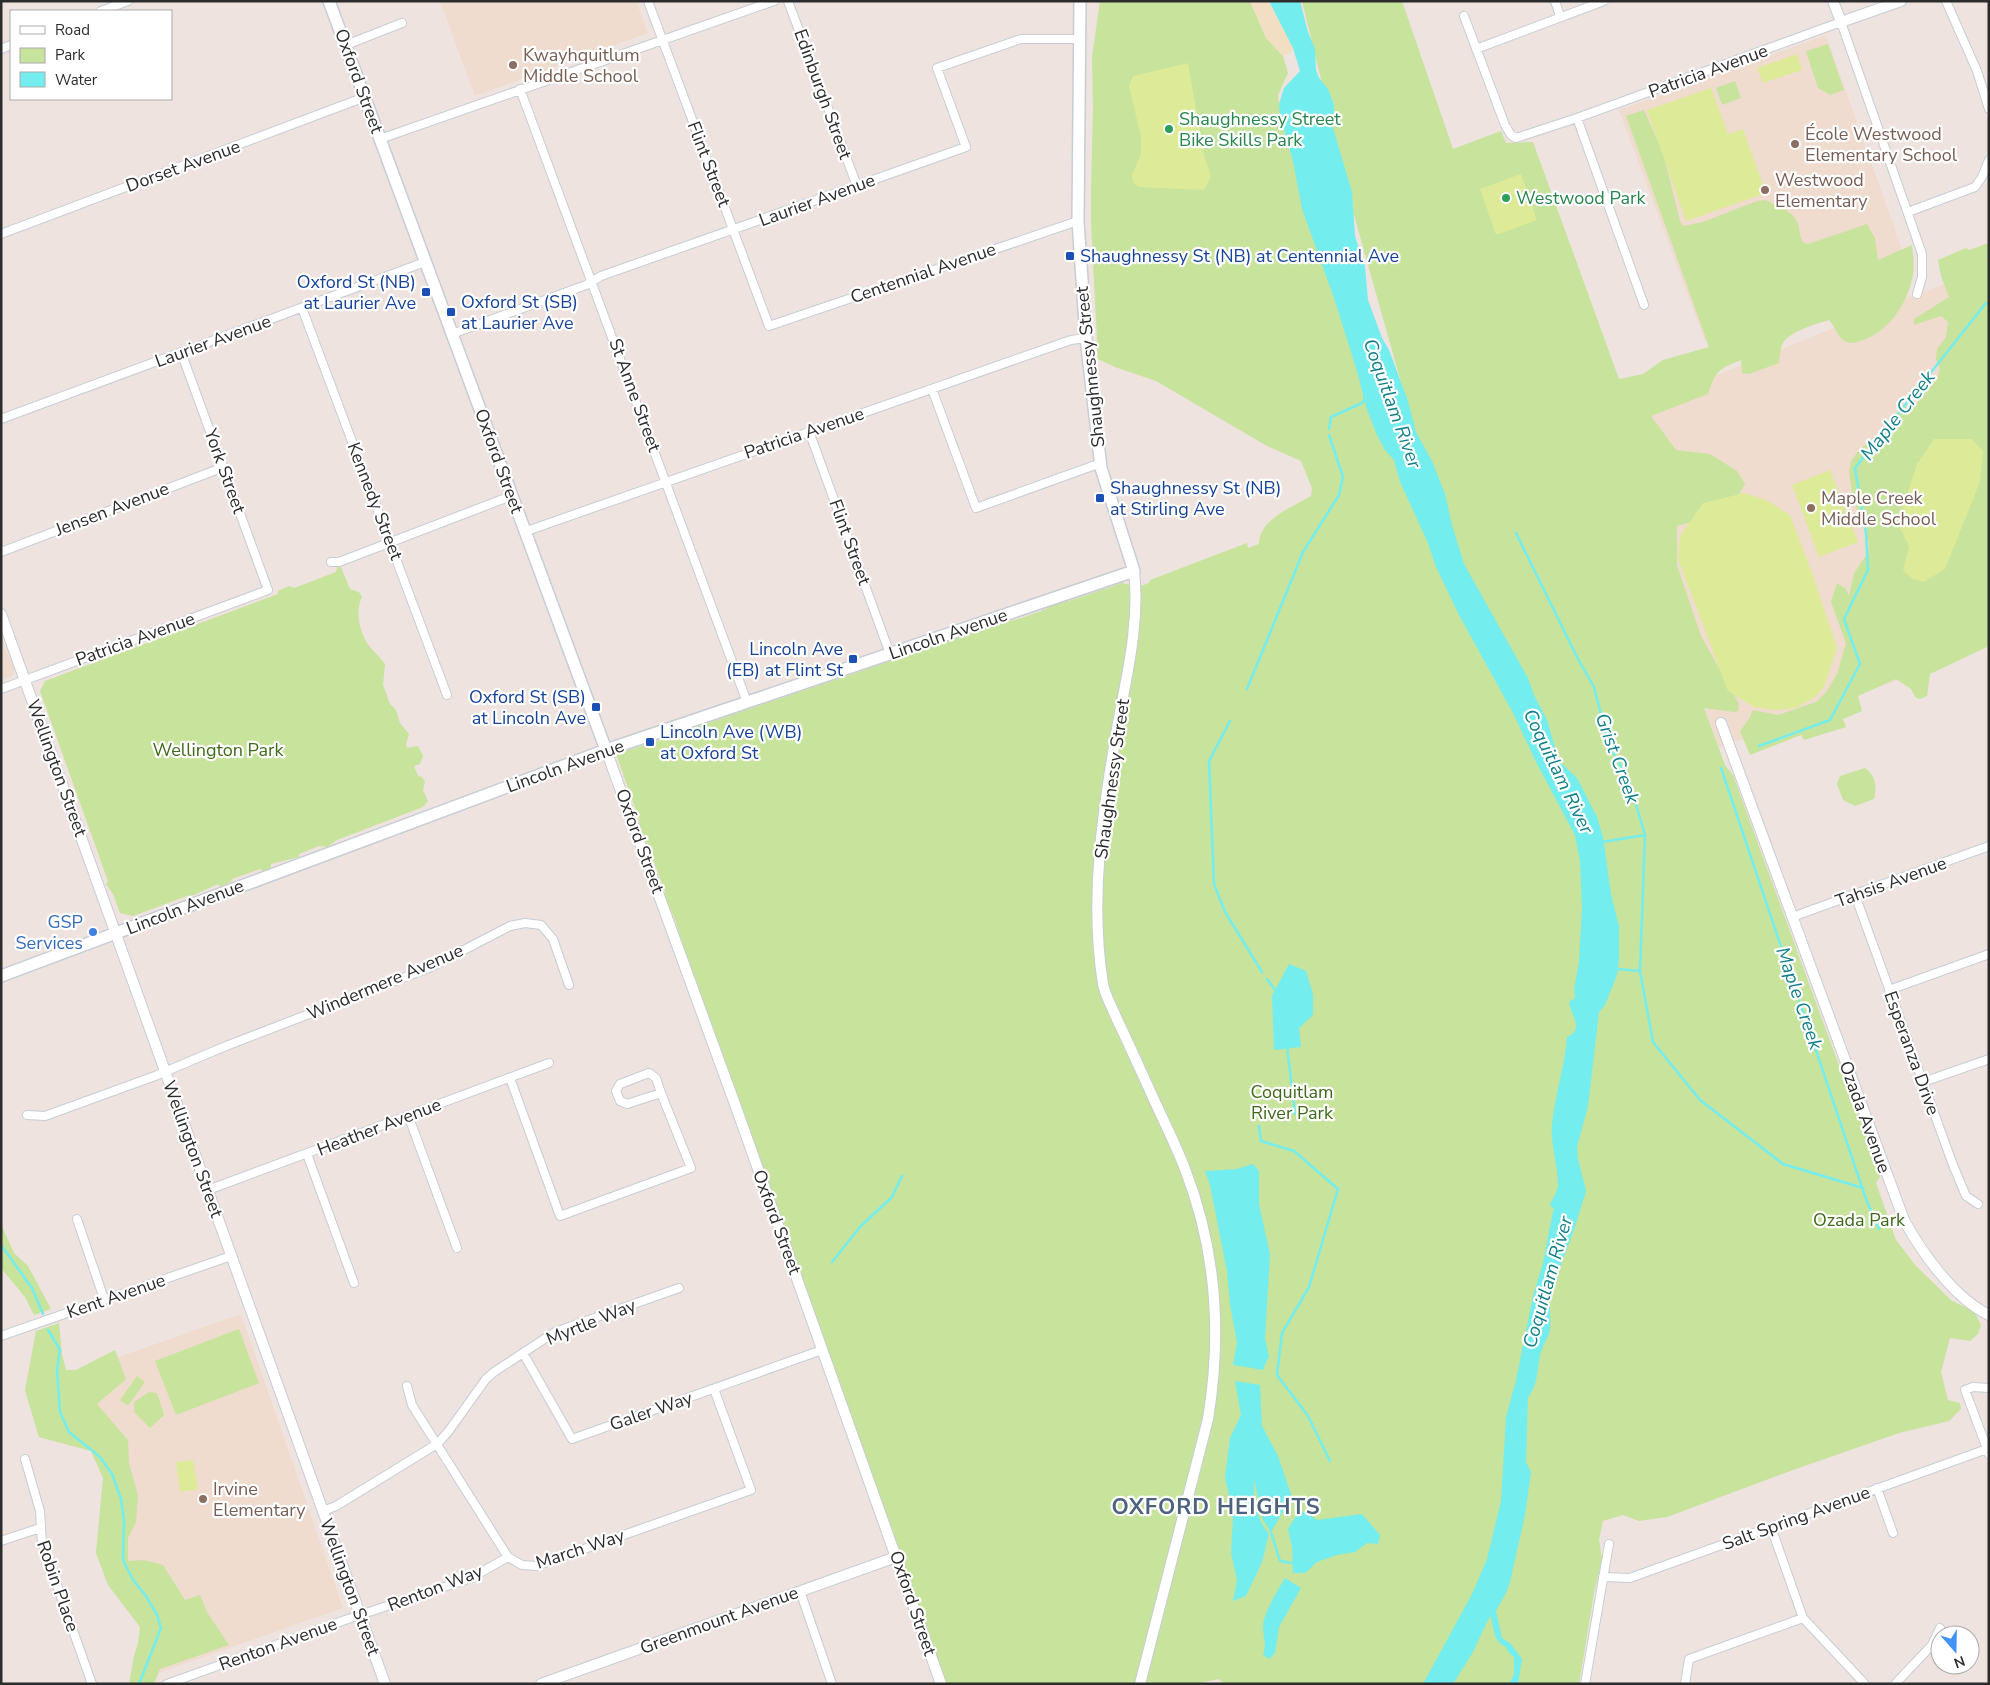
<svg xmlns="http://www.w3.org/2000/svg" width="1990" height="1685" font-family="'Nunito Sans',sans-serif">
<rect width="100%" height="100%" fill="#eee3df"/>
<path fill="#efdccf" d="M440 1H636L648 33 475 96Z
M1826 35 1909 269 1705 341 1619 110Z
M1989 268V597L1982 648 1719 748 1601 420 1631 410 1917 294Z
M1 637 9 657 13 662 15 668 13 675 1 681Z
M241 1314 343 1608 158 1673 103 1478 91 1451 39 1437 25 1390Z"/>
<path fill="#c7e39c" d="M1100 1H1250L1266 38 1283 56 1288 73 1278 95 1281 120 1307 201 1429 482 1354 215 1302 1H1402L1453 149 1501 131 1506 143 1533 142 1619 379 1643 374 1663 360 1709 347 1626 116 1644 110 1663 153 1680 221 1683 226 1703 222 1757 201 1766 200C1776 206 1794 211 1798 224 1800 231 1799 237 1804 243L1808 244 1867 224 1875 238 1878 260 1912 245C1913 256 1915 268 1912 279 1907 304 1888 332 1863 340 1856 342 1852 345 1845 341 1838 338 1835 326 1829 320 1816 324 1790 331 1783 343 1780 348 1780 357 1779 363L1749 374 1742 373 1741 360C1719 369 1716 370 1708 394L1651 416 1676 450 1710 454 1737 471 1745 484 1728 513 1677 526V565L1701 636 1739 704 1738 711 1734 712 1704 708 1725 765 1733 775 1834 1052 1881 1175 1876 1183 1896 1240 1916 1266 1952 1301 1974 1311 1981 1325 1978 1334 1970 1341 1950 1338 1941 1372 1948 1400 1960 1403 1961 1409 1949 1421 1899 1433 1793 1470 1667 1517 1639 1521 1623 1515 1603 1521 1599 1540 1602 1559 1594 1593 1579 1684H1224L1218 1679 1195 1684H944L716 1047 710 1020 688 958C681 952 683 945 680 937 677 924 673 910 664 901L665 892 654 862 640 832 639 819 616 754 663 739 665 734 674 731 681 732 920 651C963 623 1024 628 1064 598L1069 601 1122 583 1138 587 1149 583 1150 580 1247 543 1248 548 1259 544C1259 519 1293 507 1311 496L1312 488 1301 461 1267 446 1156 381 1115 367 1098 359 1091 222V190L1093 107 1092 57Z
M1828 44 1844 90 1830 95 1818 88 1806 51Z
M1735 81 1741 98 1722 105 1716 88Z
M1989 243V646L1930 674 1927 696 1920 699 1916 698 1911 689 1896 679 1858 696 1862 711 1843 719 1846 727 1804 740 1801 735 1750 755 1740 731 1749 719 1753 710 1778 715 1816 702 1827 691 1837 674 1846 643 1831 602 1837 583 1846 589 1849 596 1854 573 1868 553 1869 543 1853 498 1849 472 1851 461 1859 450 1880 432 1905 406 1911 410 1936 380 1940 370 1936 359 1937 349 1946 337 1948 322 1941 316 1914 325V319L1949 297 1941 276 1938 260 1966 248 1969 250Z
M340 565 350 589 359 592 362 597C355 611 359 629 367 643 372 650 380 657 385 664L383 685 390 704 396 710 400 723 409 734 406 744 407 748 418 746 423 756 420 764 414 766 418 776 422 777 425 782 423 790 428 801 423 807 337 840 327 847 319 846 299 854V857L271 864V868L263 871 260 869 232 879 231 882 220 887 218 884 194 895 187 896 133 916 120 913 113 894 106 884 108 881 40 691 45 681 278 594V591L289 586 294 588 336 572 337 567Z
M1865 768C1876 776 1877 787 1874 799L1855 806 1843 800 1837 784 1840 776Z
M1 1224 14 1253 28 1266 51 1309 34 1315 25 1297 1 1268Z
M59 1323 62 1354 66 1370H76L115 1350 126 1379 97 1404 128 1440 129 1463 138 1496 136 1522 128 1538V1561L144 1560 163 1565 185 1600 200 1595 207 1612 229 1645 160 1669 154 1684H129L134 1656 138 1643 140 1627 108 1585 96 1553 103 1478 91 1451 39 1437 25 1390 36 1331Z
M239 1329 259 1383 176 1415 155 1361Z
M137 1376 145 1382 128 1406 120 1400Z
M149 1392 157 1393 164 1415 150 1428 134 1412V1402Z"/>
<path fill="#f2dec3" d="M1250 1H1269L1293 48 1290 53 1283 56 1266 38Z"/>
<path fill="#ddea98" d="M1797 54 1802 70 1763 83 1757 68Z
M1188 63 1204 155 1211 176 1204 190 1138 187 1133 182 1132 175 1141 154V137L1129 86 1133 76Z
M1711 88 1728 134 1743 129 1766 193 1686 221 1647 110Z
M1521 174 1537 220 1496 235 1480 189Z
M1934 439H1972L1983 451 1980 482 1945 569 1924 582 1913 579 1903 571 1909 547 1898 523 1917 464Z
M1830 470 1858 542 1819 557 1792 485Z
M1744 493 1766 500 1790 515 1813 576 1837 648 1824 687 1814 698 1795 708 1775 710 1754 707 1728 691 1678 559 1680 536 1703 503Z
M193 1460 198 1489 180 1492 176 1462Z"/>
<path fill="#74edee" d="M1269 1H1300L1308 32 1315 49 1316 70 1319 78 1328 89 1334 105 1333 128 1352 192 1355 236 1365 267 1368 300 1382 338 1389 350 1408 401 1416 432 1432 461 1445 494 1452 525 1464 564 1528 678 1534 695 1547 720 1559 761 1577 778 1597 817 1603 837 1611 894 1619 926V960L1617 975 1605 1005 1599 1012 1588 1106 1577 1147 1578 1159 1586 1191 1574 1230 1557 1275 1558 1280C1545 1292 1552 1312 1550 1328 1549 1337 1545 1341 1542 1349 1536 1365 1540 1383 1528 1397L1526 1462 1531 1472 1525 1515 1510 1582 1506 1593 1496 1611 1502 1638 1511 1644 1522 1659 1518 1684H1509L1514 1674V1657L1509 1653 1506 1647C1492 1641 1495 1628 1490 1616L1473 1652 1453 1684H1423L1472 1594 1487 1559 1501 1501 1506 1417 1516 1380 1533 1296 1543 1263 1552 1216 1554 1208 1550 1206C1552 1198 1557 1194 1558 1185 1558 1164 1550 1144 1552 1124 1555 1094 1565 1066 1567 1037 1585 1029 1571 1016 1569 1002L1575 998 1574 989 1579 962 1582 908 1580 861 1575 835 1537 764 1513 713 1459 615 1436 567 1428 543 1400 482 1394 460 1385 450 1377 435 1366 407 1357 371 1334 298 1302 209 1293 161 1280 116 1279 104 1284 88 1300 71 1293 48Z
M1289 964 1306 971 1313 994V1015L1299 1028 1301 1047 1274 1050 1272 996Z
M1253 1164 1259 1171V1204L1270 1254 1265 1339 1269 1356 1263 1370 1233 1365 1237 1342 1230 1305 1227 1271 1210 1185 1205 1171 1237 1169Z
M1235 1381 1260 1385 1262 1426 1278 1456 1293 1500 1284 1510 1271 1532 1263 1520 1254 1480C1254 1501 1255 1517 1269 1534L1262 1562 1246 1596 1233 1601 1237 1580 1231 1553 1233 1516 1225 1477 1230 1438 1241 1415Z
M1304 1511 1317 1520 1362 1514 1380 1535 1378 1544 1367 1543 1355 1552 1337 1555 1317 1562 1305 1573H1293L1292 1547 1288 1529 1296 1516Z
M1285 1578 1301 1588 1279 1627 1275 1653 1269 1659 1263 1655C1267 1644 1263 1637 1263 1626 1264 1612 1278 1590 1285 1578Z"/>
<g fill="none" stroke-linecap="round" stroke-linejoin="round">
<path stroke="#74edee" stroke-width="2.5" d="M1988 257 1989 255
M1329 429 1331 417 1362 403 1366 397
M1516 533 1577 657 1594 687 1609 745 1629 781 1645 835 1640 971 1653 1042 1700 1100 1783 1164 1863 1188
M1247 689 1303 552 1339 495 1343 477 1329 435
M1230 721 1209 761 1214 884 1225 912 1262 972
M1759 746 1830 720 1860 664 1844 619 1868 570 1866 533 1855 468 1986 303
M1721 768 1866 1199 1879 1229
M1602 842 1645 835
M1617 969 1640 971
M1267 979 1277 993
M1287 1046 1295 1114
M1259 1126 1261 1141 1294 1151 1338 1189 1309 1287 1282 1333 1277 1375 1308 1416 1330 1461
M1 1245 32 1288 43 1314
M832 1262 860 1227 892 1197 902 1176
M48 1330 60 1350 57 1370 60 1412 69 1432 100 1457 112 1474 121 1499 124 1520 123 1560 133 1580 146 1596 157 1615 161 1628 139 1684
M1271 1532 1280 1561 1292 1563"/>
<defs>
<path id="minor" d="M648 1 769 326 1078 221
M788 1 857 186
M1555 1 1560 16
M1946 1 1977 71 1989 109
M101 11 128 1
M1464 16 1505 125 1511 135 1516 138 1577 118 1841 22 1922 254V277L1917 294
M346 45 402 23
M1 49 11 45
M1476 49 1604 1
M520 89 747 702
M1577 118 1644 305
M380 139 774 1
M1908 212 1975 187 1982 177 1989 160
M1 234 365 97
M302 308 447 695
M452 334 586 285 601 276 966 147 937 68 1021 39H1080
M932 389 976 508 1101 463
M1 419 425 262
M809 431 890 654
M524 532 1071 340 1086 338
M1 552 224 467
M331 562H339L511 496
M1 689 268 590 181 352
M1855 895 1953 1165 1966 1196 1978 1204
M1792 917 1989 846
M1889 990 1989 954
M510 1078 560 1216 691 1168 661 1093 627 1104 620 1101 616 1091 620 1084 649 1073 656 1078 661 1093
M1923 1082 1989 1059
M27 1115 45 1116 155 1076 226 1046 431 967 510 926 525 923 541 925 553 939 569 985
M408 1115 457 1248
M307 1154 354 1283
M208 1190 549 1063
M77 1219 104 1299
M1 1336 231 1256
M523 1353 572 1439 822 1350
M407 1386 412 1405 508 1557 522 1565 536 1566 751 1490 714 1389
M1989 1388 1973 1387 1965 1390 1989 1454
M25 1459 40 1511 42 1543 92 1684
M1877 1488 1893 1533
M323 1511 336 1506 437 1444 448 1432 486 1379 494 1372 555 1332 679 1288
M1771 1527 1803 1618 1865 1684
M1 1541 40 1528
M1603 1577 1630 1578 1987 1449
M800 1591 832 1684
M167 1684 348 1619 471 1578 508 1557
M1585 1684 1609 1544
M1685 1684 1689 1659 1803 1618
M1895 1684 1932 1645 1940 1628"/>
<path id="tertiary" d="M1833 1 1841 22 1901 1
M1134 571C1140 622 1127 674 1118 723 1103 809 1089 897 1103 984 1105 995 1112 1007 1116 1017 1128 1042 1139 1067 1151 1093 1162 1118 1175 1143 1185 1169 1216 1249 1222 1334 1208 1419L1140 1684
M1 614 385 1684
M1721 723 1904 1220C1922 1253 1954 1298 1989 1315
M606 750 736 1107 941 1684
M541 1684 896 1557"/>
<path id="secondary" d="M329 1 606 750
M1 976 606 750 1134 571 1101 468 1086 338 1078 221 1080 1"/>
</defs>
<use href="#minor" stroke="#c7cdd5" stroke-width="10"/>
<use href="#tertiary" stroke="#c7cdd5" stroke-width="12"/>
<use href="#secondary" stroke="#c7cdd5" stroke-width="14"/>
<use href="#minor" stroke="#fff" stroke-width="8"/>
<use href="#tertiary" stroke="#fff" stroke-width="10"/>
<use href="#secondary" stroke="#fff" stroke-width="11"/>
</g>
<g fill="#8d6e63" stroke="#fff" stroke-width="2">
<circle cx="513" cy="65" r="5"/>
<circle cx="1795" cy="144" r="5"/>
<circle cx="1765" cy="190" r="5"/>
<circle cx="1811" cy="508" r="5"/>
<circle cx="203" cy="1499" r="5"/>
</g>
<g fill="#2e9e5b" stroke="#fff" stroke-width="2">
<circle cx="1169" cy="129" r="5"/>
<circle cx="1506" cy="198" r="5"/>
</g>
<g fill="#1a4fb4" stroke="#fff" stroke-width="2">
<rect x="1065" y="251" width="10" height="10" rx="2.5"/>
<rect x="421" y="287" width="10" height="10" rx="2.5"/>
<rect x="446" y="307" width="10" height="10" rx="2.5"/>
<rect x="1095" y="493" width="10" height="10" rx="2.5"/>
<rect x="848" y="654" width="10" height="10" rx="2.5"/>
<rect x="591" y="702" width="10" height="10" rx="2.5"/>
<rect x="645" y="737" width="10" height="10" rx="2.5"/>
</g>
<circle fill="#3f7fe0" stroke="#fff" stroke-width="2" cx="93" cy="932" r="5"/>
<g text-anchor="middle" stroke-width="4.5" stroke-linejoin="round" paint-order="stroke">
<g font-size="18" fill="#785e54" stroke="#fff" text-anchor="start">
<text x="523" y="61">Kwayhquitlum<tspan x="523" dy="21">Middle School</tspan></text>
<text x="1805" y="140">École Westwood<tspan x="1805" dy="21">Elementary School</tspan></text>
<text x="1775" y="186">Westwood<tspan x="1775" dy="21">Elementary</tspan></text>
<text x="1821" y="504">Maple Creek<tspan x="1821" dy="21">Middle School</tspan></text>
<text x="213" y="1495">Irvine<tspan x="213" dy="21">Elementary</tspan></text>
</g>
<g font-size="18" fill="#2c2c2c" stroke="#fff">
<text transform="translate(1708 71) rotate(-20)" y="6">Patricia Avenue</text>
<text transform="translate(359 81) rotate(70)" y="6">Oxford Street</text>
<text transform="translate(823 94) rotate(70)" y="6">Edinburgh Street</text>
<text transform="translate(709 164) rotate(69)" y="6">Flint Street</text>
<text transform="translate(183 166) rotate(-20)" y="6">Dorset Avenue</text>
<text transform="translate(817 200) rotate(-20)" y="6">Laurier Avenue</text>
<text transform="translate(923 273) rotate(-19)" y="6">Centennial Avenue</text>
<text transform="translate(213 341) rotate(-20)" y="6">Laurier Avenue</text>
<text transform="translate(1090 367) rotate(-96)" y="6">Shaughnessy Street</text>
<text transform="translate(635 395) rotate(70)" y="6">St Anne Street</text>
<text transform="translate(804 433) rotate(-19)" y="6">Patricia Avenue</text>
<text transform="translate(499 461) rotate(70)" y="6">Oxford Street</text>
<text transform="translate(225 471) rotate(70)" y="6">York Street</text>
<text transform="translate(375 501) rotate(69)" y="6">Kennedy Street</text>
<text transform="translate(112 509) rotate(-21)" y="6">Jensen Avenue</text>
<text transform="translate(850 542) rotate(70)" y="6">Flint Street</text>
<text transform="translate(948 634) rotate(-19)" y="6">Lincoln Avenue</text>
<text transform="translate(135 639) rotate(-20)" y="6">Patricia Avenue</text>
<text transform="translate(565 766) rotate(-20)" y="6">Lincoln Avenue</text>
<text transform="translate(57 768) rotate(70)" y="6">Wellington Street</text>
<text transform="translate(1112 779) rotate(-82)" y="6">Shaughnessy Street</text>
<text transform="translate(640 841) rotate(70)" y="6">Oxford Street</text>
<text transform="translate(1891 882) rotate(-20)" y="6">Tahsis Avenue</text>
<text transform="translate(185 907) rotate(-21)" y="6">Lincoln Avenue</text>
<text transform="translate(385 982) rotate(-23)" y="6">Windermere Avenue</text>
<text transform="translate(1912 1053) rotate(70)" y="6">Esperanza Drive</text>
<text transform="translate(1865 1117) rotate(70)" y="6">Ozada Avenue</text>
<text transform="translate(379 1127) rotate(-21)" y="6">Heather Avenue</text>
<text transform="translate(193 1149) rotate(70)" y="6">Wellington Street</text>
<text transform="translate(777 1222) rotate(70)" y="6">Oxford Street</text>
<text transform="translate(116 1296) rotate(-19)" y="6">Kent Avenue</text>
<text transform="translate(591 1322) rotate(-22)" y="6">Myrtle Way</text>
<text transform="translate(651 1411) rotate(-19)" y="6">Galer Way</text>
<text transform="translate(1796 1518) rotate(-20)" y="6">Salt Spring Avenue</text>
<text transform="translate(580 1549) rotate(-18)" y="6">March Way</text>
<text transform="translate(58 1586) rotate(71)" y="6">Robin Place</text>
<text transform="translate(350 1587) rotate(70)" y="6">Wellington Street</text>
<text transform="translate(435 1588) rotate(-21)" y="6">Renton Way</text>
<text transform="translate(913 1603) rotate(71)" y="6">Oxford Street</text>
<text transform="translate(719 1620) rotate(-20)" y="6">Greenmount Avenue</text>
<text transform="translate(278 1644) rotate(-20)" y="6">Renton Avenue</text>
</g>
<g font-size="18" fill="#27864d" stroke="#fff" text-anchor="start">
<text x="1179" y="125">Shaughnessy Street<tspan x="1179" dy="21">Bike Skills Park</tspan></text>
<text x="1516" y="204">Westwood Park</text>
</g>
<g font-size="18" fill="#164399" stroke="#fff" text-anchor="start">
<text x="1080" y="262">Shaughnessy St (NB) at Centennial Ave</text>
<text x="416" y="288" text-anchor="end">Oxford St (NB)<tspan x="416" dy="21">at Laurier Ave</tspan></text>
<text x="461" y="308">Oxford St (SB)<tspan x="461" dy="21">at Laurier Ave</tspan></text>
<text x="1110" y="494">Shaughnessy St (NB)<tspan x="1110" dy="21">at Stirling Ave</tspan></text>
<text x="843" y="655" text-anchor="end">Lincoln Ave<tspan x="843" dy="21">(EB) at Flint St</tspan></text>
<text x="586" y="703" text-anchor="end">Oxford St (SB)<tspan x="586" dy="21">at Lincoln Ave</tspan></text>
<text x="660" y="738">Lincoln Ave (WB)<tspan x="660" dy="21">at Oxford St</tspan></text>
</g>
<g font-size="18" fill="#406a1b" stroke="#fff">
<text x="218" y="756">Wellington Park</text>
<text x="1292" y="1098">Coquitlam<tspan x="1292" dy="21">River Park</tspan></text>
<text x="1859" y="1226">Ozada Park</text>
</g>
<g font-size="18" fill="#366cbe" stroke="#fff" text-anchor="end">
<text x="83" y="928">GSP<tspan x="83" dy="21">Services</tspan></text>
</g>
<g font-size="19" font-style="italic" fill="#0f7f89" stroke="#fff">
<text transform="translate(1393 403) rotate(70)" y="7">Coquitlam River</text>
<text transform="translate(1897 415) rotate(-52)" y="7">Maple Creek</text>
<text transform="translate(1618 758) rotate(70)" y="7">Grist Creek</text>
<text transform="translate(1559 771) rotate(64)" y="7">Coquitlam River</text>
<text transform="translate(1800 998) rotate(71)" y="7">Maple Creek</text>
<text transform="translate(1547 1282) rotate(-74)" y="7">Coquitlam River</text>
</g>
<g font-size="22" font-weight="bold" letter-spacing="1" fill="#4c627d" stroke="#fff">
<text x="1216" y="1514">OXFORD HEIGHTS</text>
</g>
</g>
<rect width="1990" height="1685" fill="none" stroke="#2c2c2c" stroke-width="5"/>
<rect x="10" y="10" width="162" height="90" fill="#ffffff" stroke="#ababab"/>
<rect x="20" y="26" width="25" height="8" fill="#ffffff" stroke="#ababab"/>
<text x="55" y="35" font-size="15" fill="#2c2c2c">Road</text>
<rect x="20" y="48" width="25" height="15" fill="#c7e39c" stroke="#ababab"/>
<text x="55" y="60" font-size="15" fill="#2c2c2c">Park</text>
<rect x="20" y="72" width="25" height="15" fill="#74edee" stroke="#ababab"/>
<text x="55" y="85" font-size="15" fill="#2c2c2c">Water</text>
<g transform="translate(1955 1650) rotate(160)"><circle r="24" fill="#ffffff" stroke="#ababab"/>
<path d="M0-4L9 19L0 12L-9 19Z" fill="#4193f8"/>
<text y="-8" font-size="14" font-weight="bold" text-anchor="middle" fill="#2c2c2c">N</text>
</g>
</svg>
